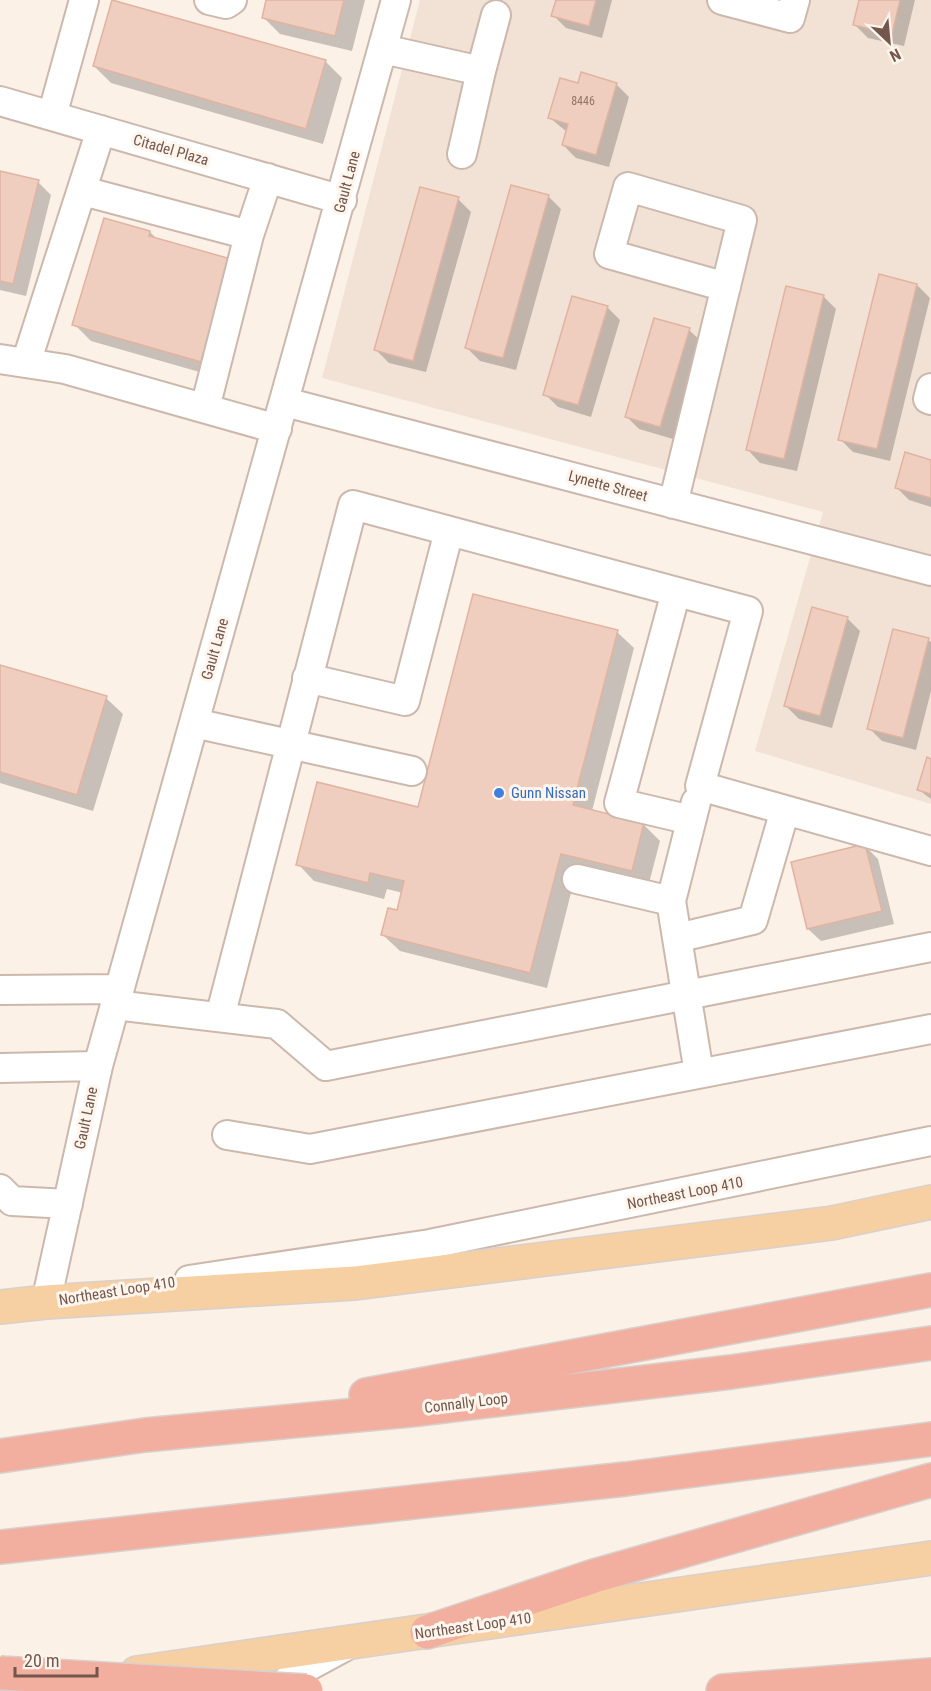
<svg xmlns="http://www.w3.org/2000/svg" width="931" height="1691" font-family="'Roboto Condensed',sans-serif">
<rect width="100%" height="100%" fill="#fbf1e6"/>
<path fill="#f2e2d5" d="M420 0H931V804L755 751 823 512 322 378Z"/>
<path fill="#0003" d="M114 0 325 61 342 78 323 144 111 83 94 66Z
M268 0H365L352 51 280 34 263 17Z
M557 0H612L602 38 566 28 553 15Z
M861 0H915L904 46 868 38 855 25Z
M579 84H616L629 97 609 167 576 158 563 145 567 132 550 118Z
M0 172 38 182 51 195 26 296 0 290Z
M548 196 561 209 516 370 480 361 467 348Z
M458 199 471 212 426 372 389 363 376 350Z
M150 232 157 239 247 277 217 377 91 341 74 324Z
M917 285 930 298 890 461 853 452 840 439Z
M823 296 836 309 797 471 760 463 748 450Z
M607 307 620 320 591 417 558 407 545 394Z
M689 330 702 342 673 439 639 429 626 416Z
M931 461V507L909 500 896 487Z
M847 618 860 631 832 728 799 719 786 706Z
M617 632 634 648 592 811 643 824 660 841 648 887 577 869 547 988 400 951 383 935 398 911 403 893 387 889 384 899 314 881 298 864 419 809Z
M928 640 931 642V691L916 750 882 741 869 728Z
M0 666 106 698 123 714 93 811 0 783Z
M931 760V799L919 790Z
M865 846 878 859 894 924 821 941 808 929Z"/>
<path fill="#efcebf" stroke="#e1b3a0" stroke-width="1.5" d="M112 0 326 60 306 129 93 66Z
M266 0H344L335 36 262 18Z
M556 0H596L589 26 551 16Z
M859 0H900L892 34 853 25Z
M581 72 617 83 596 155 562 145 568 124 548 118 560 78 578 83Z
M0 171 39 180 13 284 0 281Z
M511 185 549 195 503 358 465 348Z
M420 187 459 197 413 361 374 350Z
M104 218 150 231 149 236 231 259 201 362 72 325Z
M879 274 917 284 877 449 838 440Z
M786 286 824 295 784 459 746 450Z
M572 296 608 306 578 405 543 395Z
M654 318 690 328 660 427 625 417Z
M905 452 931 460V498L895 488Z
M473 594 618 630 573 805 644 823 632 871 561 854 530 973 381 935 388 908 397 910 404 881 370 873 368 883 296 865 317 782 418 807Z
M812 607 848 617 820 716 784 706Z
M893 629 929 638 903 738 867 729Z
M0 665 107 696 77 795 0 772Z
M927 757 931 759V794L917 790Z
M865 844 882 911 807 929 791 862Z"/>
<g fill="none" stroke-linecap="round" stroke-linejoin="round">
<defs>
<path id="minor" d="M209 0 226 4 232 0
M722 0 790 18 795 0
M383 49 481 71 462 154
M481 71 496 15
M0 101 342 200
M52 116 84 0
M83 191 249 235
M0 359 65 369 277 429
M26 363 101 130
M931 388 928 399 931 400
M285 402 931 571
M205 408 249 235 268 178
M673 504 742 220 628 187 609 254 726 287
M676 592 619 803 691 820
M307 678 405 701 449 531
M194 723 412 771
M696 802 671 901 699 1073
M577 879 671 901
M677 938 753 920 785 810
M0 990 119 989
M115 1005 277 1024 326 1066 931 947
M220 1017 353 505 748 611 700 786 931 851
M0 1068 98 1066
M227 1135 310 1149 931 1029
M0 1189 12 1201 68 1204
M189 1280 430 1244 931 1141
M66 1299 46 1302 98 1066 396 0
M275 1691 298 1672 346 1646"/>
<path id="major" d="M0 1307 46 1302 355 1283 832 1223 931 1202
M137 1673 931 1558"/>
<path id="highway" d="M366 1395 931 1290
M0 1456 145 1435 410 1410 731 1372 931 1343
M0 1547 626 1479 931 1439
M427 1632 594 1576 931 1480
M723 1691 931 1675"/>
</defs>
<use href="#minor" stroke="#ccb8ad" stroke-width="32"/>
<use href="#major" stroke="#d8d0cd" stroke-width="36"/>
<use href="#highway" stroke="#d8d0cd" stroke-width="36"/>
<use href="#minor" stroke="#fff" stroke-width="28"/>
<use href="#major" stroke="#f6d0a2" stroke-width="33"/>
<use href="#highway" stroke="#f2afa0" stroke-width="33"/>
<defs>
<path id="highway-bridge" d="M0 1673 306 1691"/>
</defs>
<use href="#highway-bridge" stroke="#d8d0cd" stroke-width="36" stroke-linecap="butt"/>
<use href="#highway-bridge" stroke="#f2afa0" stroke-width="33"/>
</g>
<circle fill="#3f7fe0" stroke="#fef5ec" stroke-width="2" cx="499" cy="793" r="6"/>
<g text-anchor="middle" stroke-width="6" stroke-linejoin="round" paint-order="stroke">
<g font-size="12" fill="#927569">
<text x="583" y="105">8446</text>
</g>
<g font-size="15" fill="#73574c" stroke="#fef5ec">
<text transform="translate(171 150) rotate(16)" y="5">Citadel Plaza</text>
<text transform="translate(347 182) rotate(-75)" y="5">Gault Lane</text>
<text transform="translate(608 486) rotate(15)" y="5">Lynette Street</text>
<text transform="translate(215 649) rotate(-74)" y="5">Gault Lane</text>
<text transform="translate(86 1118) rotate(-78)" y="5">Gault Lane</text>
<text transform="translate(685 1193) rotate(-11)" y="5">Northeast Loop 410</text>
<text transform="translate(117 1291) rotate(-9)" y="5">Northeast Loop 410</text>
<text transform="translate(466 1403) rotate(-7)" y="5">Connally Loop</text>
<text transform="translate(473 1626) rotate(-8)" y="5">Northeast Loop 410</text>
</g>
<g font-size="15" fill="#366cbe" stroke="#fef5ec" text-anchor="start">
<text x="511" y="798">Gunn Nissan</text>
</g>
</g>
<g transform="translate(889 42) rotate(154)" stroke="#fef5ec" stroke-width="4.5" paint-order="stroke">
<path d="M0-4.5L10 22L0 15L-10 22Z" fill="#73574c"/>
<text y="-9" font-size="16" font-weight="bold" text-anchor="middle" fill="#73574c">N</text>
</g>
<path d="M15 1667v9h82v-9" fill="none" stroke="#73574c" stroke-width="3"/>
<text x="24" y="1667" font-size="18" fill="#73574c" stroke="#fef5ec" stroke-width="4.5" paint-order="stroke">20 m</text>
</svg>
